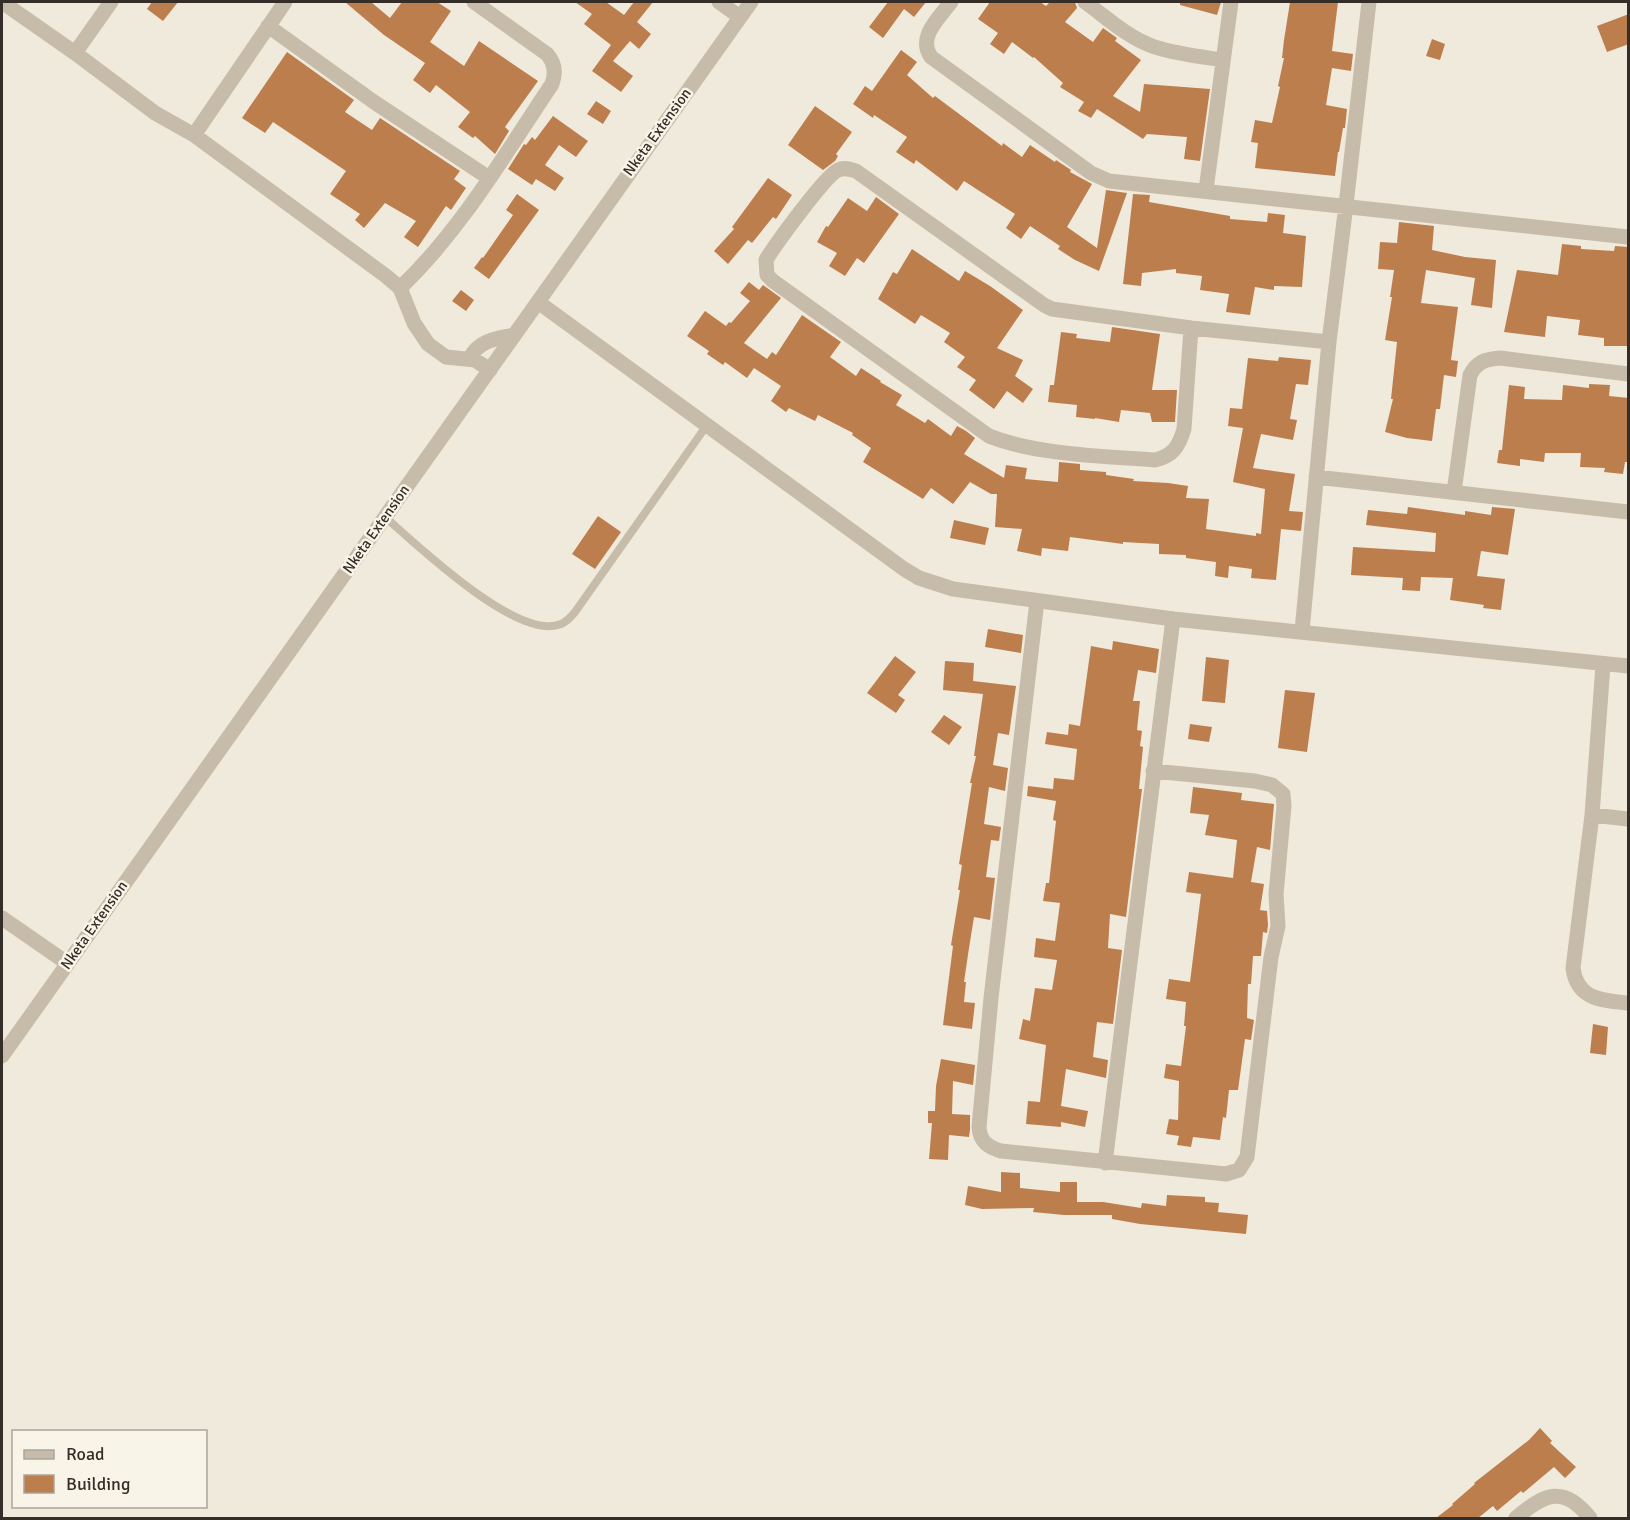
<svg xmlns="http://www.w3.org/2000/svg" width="1630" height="1520" font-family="Signika,sans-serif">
<rect width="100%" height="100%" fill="#f0eadc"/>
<path fill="#bd7e4d" d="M152 2H178L163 21 147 9Z
M345 2H371L390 18 402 2H437L451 11 430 42 464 66 479 41 538 81 505 127 509 131 495 154 475 136 473 138 458 127 470 112 436 85 430 93 413 80 425 63 384 35Z
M575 2H606L624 15 634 2H653L637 22 651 34 639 49 630 41 613 61 633 76 621 92 592 71 611 45 584 24 592 14Z
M888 2H926L914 17 904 9 883 38 869 27Z
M990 2H1040L1046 6 1050 2H1075L1077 8 1065 22 1093 42 1103 28 1117 38 1115 41 1141 60 1113 96 1140 112 1144 84 1210 89 1200 161 1184 159 1187 137 1147 134 1143 139 1097 109 1091 118 1078 111 1084 102 1060 87 1063 83 1034 57 1033 58 1012 42 1004 54 990 44 998 33 978 19Z
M1180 2H1221L1217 15 1180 5Z
M1290 2H1338L1332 51 1353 54 1351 71 1332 68 1326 105 1347 109 1345 128H1343L1339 152H1338L1335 176 1255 168 1258 143 1251 142 1255 120 1272 123 1280 87 1278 86 1284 58H1282L1284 40Z
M1629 14V44L1607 52 1597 26Z
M1432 39 1445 44 1440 60 1426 56Z
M901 50 917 62 907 75 933 98 935 96 1002 146 1003 143 1022 157 1030 145 1055 162 1056 160 1071 170 1070 172 1092 184 1067 227 1097 248 1106 190 1127 193 1099 271 1075 260 1058 249 1060 246 1030 226 1021 239 1006 228 1015 214 964 181 957 191 916 160 914 164 896 152 907 137 874 115 873 118 853 104 865 86 872 91Z
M287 52 354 100 345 112 372 130 380 118 460 171 454 179 466 188 451 210 446 206 418 247 404 237 416 221 385 203 364 228 355 220 360 214 330 194 346 171 273 122 265 133 242 118Z
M596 101 611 111 603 124 587 114Z
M815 106 852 132 836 154 838 156 835 161 823 170 788 145Z
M553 116 588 141 576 157 559 145 545 165 564 178 555 191 536 179 532 185 508 169 524 144 526 145 532 137 535 140Z
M768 178 792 195 776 219 773 217 752 243 748 240 728 264 714 251 734 229 732 227Z
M517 194 539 210 489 279 474 268 482 257 483 258 513 215 506 210Z
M1133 194 1150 195 1149 202 1230 216V219L1267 222 1268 213 1285 215 1283 233 1306 236 1302 287 1274 286V290L1255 287 1250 315 1226 312 1229 294 1200 290 1202 276 1176 273V269L1142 273 1141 286 1123 284Z
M876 197 899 214 864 263 857 258 845 276 829 266 837 253 817 242 826 226 828 227 848 198 867 211Z
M1399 222 1434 226 1432 250 1465 257 1496 260 1492 308 1471 305 1475 278 1426 270 1421 303 1458 307 1451 360 1458 361 1456 377 1444 375 1440 409H1436L1432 441 1407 438 1385 432 1393 399H1391L1397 342 1385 340 1392 297H1390L1394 270 1378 269 1380 242 1397 243Z
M1562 244 1581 246V249L1614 251 1615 246 1629 247 1627 346H1604V338L1578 335 1580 320 1547 316 1545 337 1504 332 1517 270 1558 275Z
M912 249 959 281 965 271 990 286 1023 310 997 348 1023 360 1015 376 1033 389 1023 403 1007 391 994 409 969 390 976 380 957 367 965 357 944 342 950 333 921 315 915 324 878 299 893 272 897 274Z
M749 282 759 290 763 285 781 298 744 343 767 359 772 352 776 355 802 315 841 342 830 357 856 376 861 368 881 381 880 382 902 395 896 405 925 423 928 419 951 436 957 426 966 431 975 438 964 454 1004 478 1006 465 1027 468 1025 479 1058 482 1059 462 1080 464V470L1106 472V475L1134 479 1133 481 1168 483 1188 486 1186 498 1209 499 1206 529 1256 536V533L1261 534 1265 489 1233 482 1243 428 1228 426 1230 408 1242 409 1248 358 1278 361 1279 357 1311 360 1308 385 1296 384 1290 419 1297 420 1293 440 1261 434 1253 468 1295 474 1289 511 1303 512 1301 531 1281 529 1276 580 1251 578 1252 569 1229 566 1228 578 1215 576 1216 562 1186 558V555L1159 554V544L1123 542V544L1070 537 1068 551 1042 548 1041 556 1017 551 1022 529 995 527 997 494H991L970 482 953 504 931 488 923 499 863 462 871 448 852 435 853 433 818 415 815 421 789 408 786 412 771 401 781 386 754 368 747 378 725 362 723 365 707 354 709 351 687 336 705 311 726 326 729 322 731 323 750 301 740 293Z
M461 290 474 300 466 311 452 301Z
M1112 327 1160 334 1152 390H1177L1175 422H1152L1150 413 1121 410 1119 422 1095 418V419L1076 417 1077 405 1048 402 1050 385H1054L1061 332 1077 334 1076 338 1110 342Z
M1589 384 1610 385 1609 396 1629 398V462H1625L1623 474 1604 472 1605 468 1580 467 1581 453H1545L1544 462 1520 459V466L1497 463 1499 450H1502L1509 385 1525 387 1524 399 1562 400 1563 385 1589 388Z
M1408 507 1465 515V511L1491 515 1492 507 1515 509 1508 555 1481 551 1477 576 1505 579 1501 610 1483 608 1484 605 1450 600 1453 578 1421 577 1420 591 1402 590 1403 578 1351 575 1353 547 1435 552 1436 533 1366 525 1368 510 1407 514Z
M598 516 621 532 595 569 572 554Z
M954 520 989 528 985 545 950 538Z
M988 629 1023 635 1021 653 985 647Z
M1113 641 1159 649 1156 673 1138 670 1133 701H1140L1137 730 1142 731 1140 746 1143 747 1139 789H1142L1126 917 1110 914 1108 948 1122 950 1113 1024 1097 1022 1093 1057 1108 1060 1106 1078 1066 1069 1061 1106 1088 1111 1085 1127 1061 1122V1127L1026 1124 1028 1101 1040 1102 1046 1045 1019 1039 1023 1019 1030 1021 1035 988 1052 990 1057 960 1034 957 1036 938 1055 941 1060 903 1043 901 1046 883H1049L1056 821 1053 820 1056 801 1027 796 1028 786 1053 789 1054 778 1074 780 1077 749 1045 744 1047 732 1068 735 1069 724 1080 726 1091 646 1112 650Z
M895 656 916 672 898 695 905 700 896 713 867 693Z
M1206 657 1229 660 1225 703 1202 701Z
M945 661 974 663 973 681 1016 686 1009 735 998 733 993 765 1008 768 1005 791 989 787 984 824 1001 827 999 841 991 840 986 877 995 878 990 920 974 917 969 948 964 982H966L964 1002 975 1003 972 1029 943 1025 953 946 951 945 960 890H958L962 865 959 864 972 783H970L976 756H974L983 694 943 690Z
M1285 690 1315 693 1307 752 1278 748Z
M944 715 962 727 949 745 931 732Z
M1190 724 1212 727 1209 742 1188 739Z
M1193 787 1242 793 1241 800 1274 804 1270 850 1257 847 1251 882 1264 884 1260 910 1267 911 1268 925 1267 933 1263 932 1261 956H1253L1251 984H1248L1247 1018 1254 1020 1251 1040 1245 1039 1238 1090H1229L1226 1118 1223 1117 1220 1140 1193 1137 1191 1147 1177 1145 1179 1136 1166 1134 1169 1119 1178 1120 1179 1081 1164 1078 1166 1064 1181 1066 1186 1026H1184L1186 1002 1166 999 1169 979 1190 982 1201 894 1186 892 1189 872 1233 878 1237 840 1205 835 1209 815 1190 813Z
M1593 1024 1608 1027 1606 1055 1590 1053Z
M941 1059 975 1065 973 1085 953 1081 952 1114 970 1115V1130L969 1137 949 1135 948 1160 929 1159 932 1123H928V1111H935L936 1086Z
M1001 1172 1020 1173V1188L1060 1192V1182H1077V1202H1103L1141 1208 1142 1203 1166 1206 1167 1195 1205 1197V1202L1219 1203 1218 1212 1248 1215 1246 1234 1140 1224 1112 1219V1215H1064L1033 1212 1034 1208 982 1209 965 1205 968 1186 1001 1192Z
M1540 1428 1552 1441 1550 1443 1576 1467 1565 1478 1554 1467 1523 1493 1521 1491 1497 1511 1493 1506 1478 1518H1436L1453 1505 1452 1504 1475 1484 1474 1483 1529 1440Z"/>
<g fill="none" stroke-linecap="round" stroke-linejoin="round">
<path stroke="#c7bca9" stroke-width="8" d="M385 517C416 544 518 642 561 624 566 622 571 617 575 612L707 425"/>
<path stroke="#c7bca9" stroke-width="15" d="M2 2 75 53 155 113 194 135 386 276 400 288 414 323 428 344 446 357 475 360 490 370
M719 2 740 17
M951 2C939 18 917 37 931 57L1091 173 1109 181 1628 237
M1085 2C1106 17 1127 37 1152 46 1174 54 1199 56 1222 60
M268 26 374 102 489 178
M75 53 111 2
M194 135 285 2
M1206 190 1231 2
M400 288C461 230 505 154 552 84 556 73 555 63 547 54L474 2
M1191 328 1184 429C1179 446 1173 456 1155 460 1103 456 1037 455 989 436L773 281 767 275 766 260C775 245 825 176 838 170 844 167 850 169 856 171L1044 305 1052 309 1191 328 1329 342
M470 358C479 340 496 339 514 335
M1316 477 1628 512
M1454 492 1470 375C1477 362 1485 359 1500 358L1628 374
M1037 601 991 998 979 1127C980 1142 988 1147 1001 1151L1226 1174 1239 1170 1247 1157 1271 957 1278 926 1276 894 1284 806 1283 794 1272 785 1255 781 1153 771
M1302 631 1329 342 1346 205 1369 2
M1603 665 1592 815 1573 968C1577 1000 1602 1000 1628 1003
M1592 815 1628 819
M2 918 67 963
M1105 1163C1129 982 1149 800 1173 619
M1516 1518C1545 1493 1564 1485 1590 1518"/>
<path stroke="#c7bca9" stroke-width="15" d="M538 302 904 569 919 578 953 589 1173 619 1628 666
M2 1056 751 2"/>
</g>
<g text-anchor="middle" stroke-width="5" stroke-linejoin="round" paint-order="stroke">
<g font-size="15" fill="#352e28" stroke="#f8f4e8">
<text transform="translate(657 132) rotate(-54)" y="5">Nketa Extension</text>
<text transform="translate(376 529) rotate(-55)" y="5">Nketa Extension</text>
<text transform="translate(94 925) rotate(-55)" y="5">Nketa Extension</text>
</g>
</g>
<rect width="1630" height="1520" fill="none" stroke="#352e28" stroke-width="6"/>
<rect x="12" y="1430" width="195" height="78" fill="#f8f4e8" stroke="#aaa59b" stroke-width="1.5"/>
<rect x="24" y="1450" width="30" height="9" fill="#c7bca9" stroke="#aaa59b" stroke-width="1.5"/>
<text x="66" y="1460" font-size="18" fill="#352e28">Road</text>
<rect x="24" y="1475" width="30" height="18" fill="#bd7e4d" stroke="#aaa59b" stroke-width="1.5"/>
<text x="66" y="1490" font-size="18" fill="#352e28">Building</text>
</svg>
